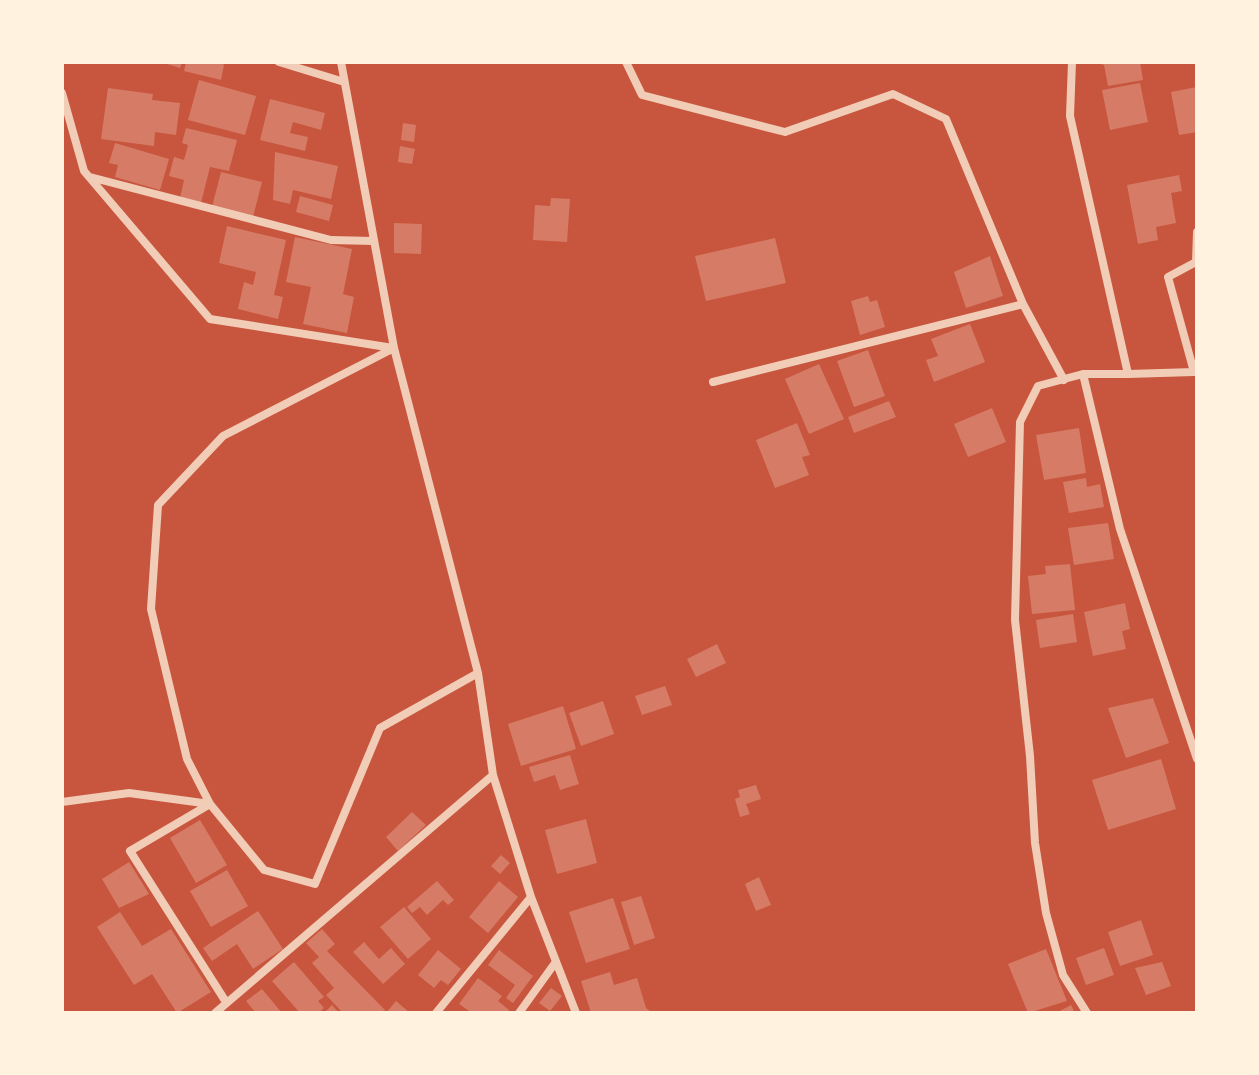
<svg xmlns="http://www.w3.org/2000/svg" width="1259" height="1075" font-family="Signika,sans-serif">
<rect width="100%" height="100%" fill="#c8553d"/>
<path fill="#d67c66" d="M161 62H182L180 68Z
M186 62H220L224 65 221 80 184 71Z
M1140 62 1143 80 1108 86 1104 65 1098 63Z
M199 80 256 96 245 135 188 120Z
M1140 83 1148 122 1110 130 1102 90Z
M1197 87V132L1179 135 1171 92Z
M108 88 153 94 152 100 180 103 176 135 155 132 154 146 101 139Z
M270 99 325 113 321 130 293 122 290 133 308 137 305 151 260 140Z
M403 123 416 125 414 142 401 140Z
M186 128 237 140 229 171 210 167 201 203 180 198 184 180 169 176 174 157 184 160 188 145 182 143Z
M115 143 169 159 160 190 115 177 118 165 109 163Z
M400 146 415 149 412 164 398 162Z
M275 152 338 166 331 199 293 190 290 204 273 200Z
M221 172 262 182 253 217 212 207Z
M1179 175 1182 191 1171 193 1176 223 1156 227 1158 240 1138 244 1127 185Z
M300 196 333 205 329 221 296 212Z
M551 198 570 199 567 242 533 240 535 205 550 206Z
M394 223 422 224 421 254 394 253Z
M227 226 286 240 274 295 283 297 278 319 238 309 244 282 253 285 256 272 219 263Z
M295 237 352 249 343 294 354 297 347 333 303 324 311 287 286 282Z
M775 238 786 283 706 301 695 256Z
M990 256 1003 296 966 308 954 272Z
M868 296 870 302 877 300 885 327 860 335 851 301Z
M970 324 985 362 934 382 926 360 938 356 931 339Z
M868 350 885 396 854 407 837 361Z
M819 364 844 419 809 434 785 379Z
M889 401 896 417 854 433 848 417Z
M992 408 1006 442 968 457 954 424Z
M797 423 810 455 802 457 809 475 775 488 756 440Z
M1079 428 1086 473 1044 480 1036 435Z
M1086 478 1087 487 1100 484 1104 507 1069 513 1063 482Z
M1108 523 1114 559 1074 565 1068 528Z
M1070 564 1075 610 1032 614 1028 576 1046 574 1045 566Z
M1125 603 1130 629 1122 631 1126 649 1093 656 1084 612Z
M1073 614 1077 642 1040 648 1036 620Z
M717 644 726 663 696 677 687 659Z
M665 686 672 705 642 715 635 696Z
M1153 698 1169 743 1126 758 1108 708Z
M603 701 614 734 581 746 569 713Z
M563 706 576 749 521 766 508 724Z
M570 755 579 784 560 790 555 775 534 782 529 767Z
M1161 759 1176 809 1108 830 1092 780Z
M756 785 761 799 746 804 750 814 740 817 735 799 740 797 738 790Z
M412 812 426 825 398 851 386 837Z
M586 819 597 863 557 874 545 830Z
M200 820 227 865 196 883 170 838Z
M501 855 510 863 500 874 491 866Z
M129 862 149 894 119 908 102 879Z
M227 870 248 906 211 927 190 891Z
M759 877 771 905 756 911 745 884Z
M437 881 454 900 448 905 443 900 427 915 420 907 412 913 407 907Z
M499 881 518 897 488 933 469 917Z
M641 896 655 938 634 945 621 902Z
M613 898 630 949 586 963 569 912Z
M404 907 431 939 408 959 380 927Z
M258 911 283 949 253 969 237 944 212 961 203 948Z
M120 912 142 946 171 929 211 992 177 1013 152 974 134 985 97 927Z
M1141 920 1153 955 1120 966 1108 932Z
M322 929 335 944 327 951 385 1010 382 1013H343L326 995 334 988 312 963 319 957 306 943Z
M364 942 379 959 391 948 405 964 383 984 353 952Z
M1104 948 1114 975 1086 985 1076 958Z
M1046 949 1067 1001 1028 1013 1008 964Z
M438 950 461 969 448 985 441 980 434 988 418 975Z
M499 950 533 976 513 1003 506 998 515 985 488 965Z
M294 962 324 997 318 1001 324 1008 318 1013H300L272 981Z
M1162 962 1171 986 1146 995 1135 968Z
M610 972 614 985 637 978 646 1008 652 1013H591L581 981Z
M478 978 502 996 498 1001 509 1010 507 1013H472L459 1004Z
M551 988 562 996 550 1011 539 1003Z
M262 989 282 1013H256L246 1001Z
M396 1001 410 1013H386Z
M332 1005 339 1013H324Z
M1071 1005 1075 1013H1056Z"/>
<g fill="none" stroke-linecap="round" stroke-linejoin="round">
<path stroke="#f1ccb7" stroke-width="8" d="M279 62 341 81
M341 62 394 348 478 673 493 775 531 897 576 1013
M626 62 642 95 785 132 893 94 946 119 1023 304
M1072 62 1070 116 1128 374 1194 372 1168 277 1196 262 1197 232
M62 93 84 171 210 319 393 348
M90 177 331 240 373 241
M1083 374 1120 529 1197 759
M713 382 1023 304 1064 380
M62 802 129 793 210 804
M210 804 187 759 151 609 158 505 223 436 394 348
M226 1002 130 851 210 804 264 870 315 884 380 728 478 673
M215 1013 493 775
M436 1013 531 897
M519 1013 555 963
M1087 1013 1063 975 1046 913 1035 843 1030 756 1015 620 1020 422 1038 386 1083 374H1128"/>
</g>
<rect width="1259" height="1075" fill="none" stroke="#fff3e0" stroke-width="128"/>
</svg>
